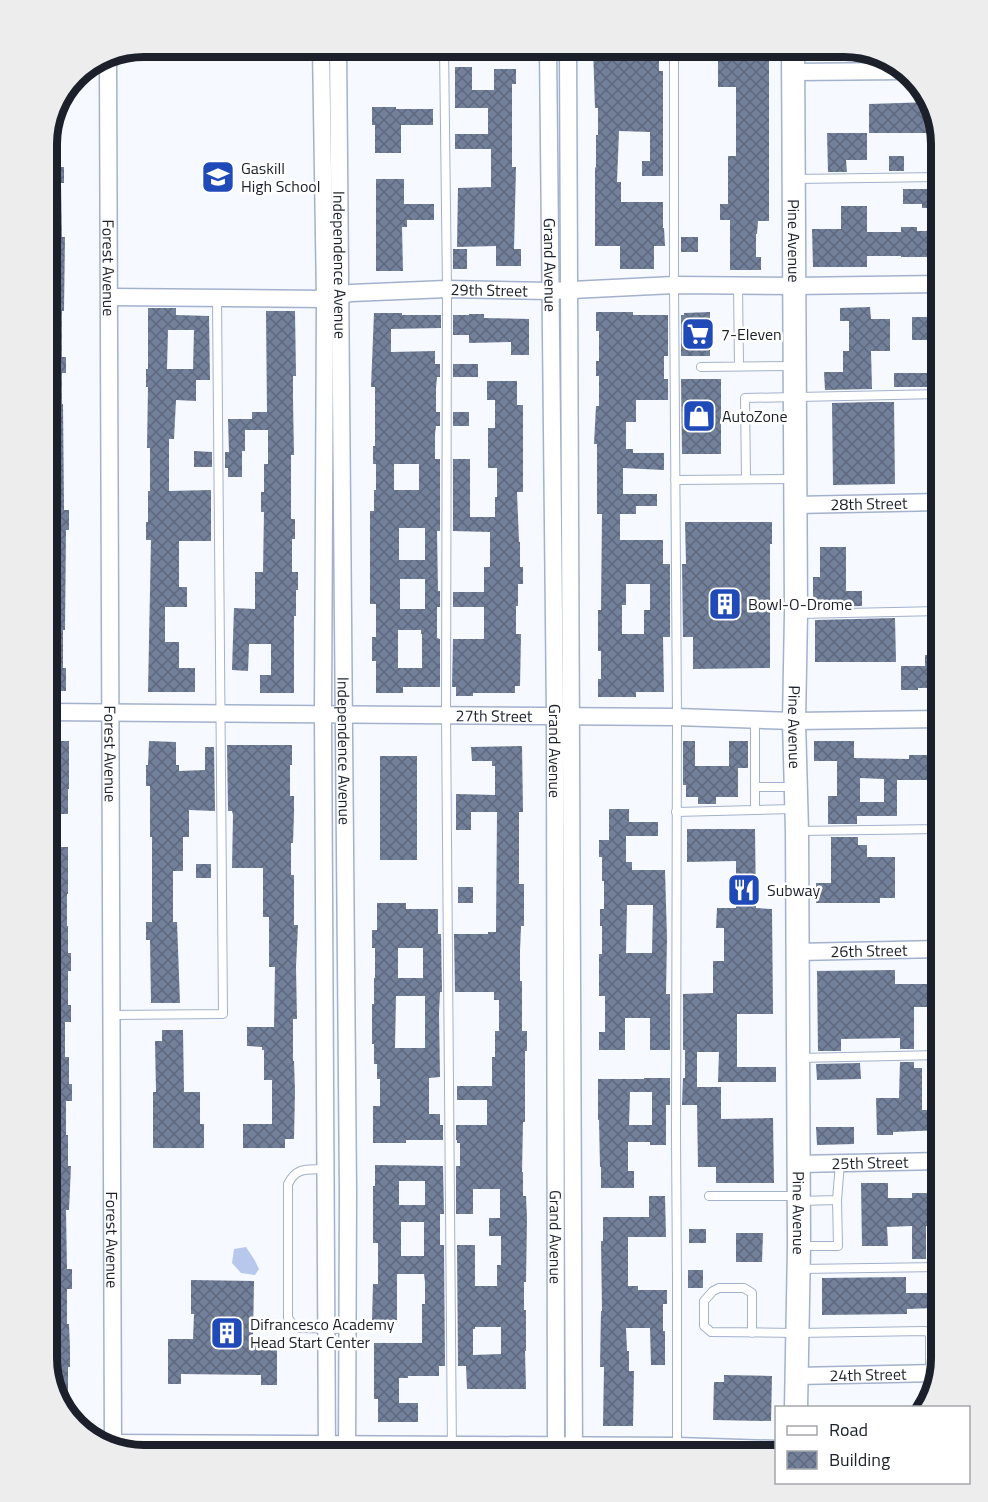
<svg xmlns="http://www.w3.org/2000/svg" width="988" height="1502" font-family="'Titillium Web',sans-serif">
<defs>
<pattern id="building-cross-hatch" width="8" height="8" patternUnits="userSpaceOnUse" patternTransform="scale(1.5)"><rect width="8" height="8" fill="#73809a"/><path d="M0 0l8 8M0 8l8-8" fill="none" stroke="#5e687e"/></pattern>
</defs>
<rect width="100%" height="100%" fill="#f6f9ff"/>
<path fill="#b7c8ec" d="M246 1247 254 1259 259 1269 255 1275 241 1273 232 1263 234 1249Z"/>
<path fill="url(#building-cross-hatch)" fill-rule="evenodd" d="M593 47H659V71H663V176H642V161H650V132L619 131 617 182H621V202H663V228H664L665 246H654V269H620V246H595V167L596 168V135H598V108H595Z
M811 47H850L854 48V59H811Z
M718 55H769V221H758L757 234H756V257H761V270H730V220H720V204H728V156H736V87H718Z
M455 67H472V90H494V69H516V84H512V167H516L514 249H521V266H496V246L457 247 458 188 491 187V149H455V134H488V108H455Z
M932 102 942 144 941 167H927V133H869V104Z
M372 107H396V109H433V125H401V153H375V125H372Z
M827 133H867V160H846L847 172H828Z
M889 156H904V171H889Z
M47 167H64V183H61L62 237H65L64 311H62V357H66V373H62V404H63L64 510H69V530H66L65 630H63V668H66V691H47Z
M376 179H404V204H434V220H407V227H402L403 271H376Z
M903 189H935V208H922V204H903Z
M841 206H867V232H901V227H917V231H941V257H901V256H867V267H813L812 229H841Z
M681 237H698V252H681Z
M453 249H467V269H453Z
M870 307 871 319H890V351H871L872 389 825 390 824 372H843V351H849V321H840V308Z
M148 308H176V315L209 316 210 380H196V401L176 400 174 439H169V491L211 490V541H179V587H187V607H165V642H179V668H195V692H148L151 540H146V522H148V491H150V448H147L148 387H146V369H148ZM168 330H194L193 369H167Z
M266 311H295L296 376H293V400L294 455H291V519H295V539H292V572H298V590H296V616H294V693H260V675H271V644H249L248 671 232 670 234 608 255 609V572H263L264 512H261V492H264V464H268V430H245V451H242V477H228V468H225V452H229L228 419H252V412H267Z
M596 312H633V315H668V356H664V379H668V400H636V422H626V449H633V453H664V470L623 468V494H657V506H636V514H620V540H663V564H670V637H663L664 692H636V697H598V679H601V651H598V610H601L602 514H597V444H594L596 406H599V376H596V361H599V331H596ZM626 584H650V610H644V634H622V605H626Z
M710 312V356H681V315H684V313Z
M374 313H402V315H441V328L391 329V352L435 351V364H440V377H437L436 388V412H440V426H436L435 434V459H440V531H437L438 591H440V607H437V638L440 639V687H403V693H376V661H372V637H376V604H370V511H374V490H376V464H373V446H375V387H371ZM394 464H419V490H394ZM399 528H425V560H399ZM400 579H425V609H400ZM398 630H421V634H422V668H398Z
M469 314H484V318L529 319V355H511V342L469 343V335H453V315H469Z
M912 317H941V340H912Z
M453 364H478V377H453Z
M894 373H928V387H894Z
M681 379H721V454H682Z
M487 381H517V405H523V492H517L519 542H520V567H523V584H518V606H516V634H521L520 686H515V693H473V696H456V687H452L453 639H484V607H453V592H484V567H490V532L453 531V459H470V517H495V497H497V468H488V428H495V400H487Z
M872 402H894L895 484 833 485 832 403Z
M453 412H469V426H453Z
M194 451 212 452V467H194Z
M685 522H772V544H770V668L693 669V637H683L682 564H686Z
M820 547H846V591H862V606L813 607V577H820Z
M895 618 896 662H815V620Z
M925 655H941L940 688H918V690H901V666H925Z
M47 741H69V789H68V814H47Z
M149 741 176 742V765H179V771L205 770V747H214L215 811 189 810V837H183V871H173V922H177L180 1003H151L150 940H146V922H152V837H150V786H146V765H148Z
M683 741H695V766H729V741H748V768H738V797H716V804H698V797H686V785H683Z
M814 741H854V758L909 759V755H941V780H897V816H857V824H828V796H837V761H814ZM860 778 884 779V802H860Z
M227 745H292V765H290V796H294V813L293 843H291V875H294V925H298L296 967 297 1019H293V1061H294L295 1091 294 1139H285V1148H243V1124H272V1080H264V1050H262V1047L247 1046V1027H274L275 967H269V917H263V868H232L233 815 232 811H228Z
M522 746 523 812H519V884H524V926H521L520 951V981H522V1031H527V1051H525V1122H523L522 1172H523V1196H526L527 1218 526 1282H524V1310H526V1351H525L526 1389H467L466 1366H458L457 1245H475V1286H497V1265H501V1236H489V1218H500V1189H473V1214H456V1166H460V1143H457V1140H456V1125H487V1100H457V1086H492V1057H495V1031H499V1000H494V992H455L454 934H488V932H496L497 812H471V830H456V794L495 795V766H492V761H472L471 747ZM475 1327H501V1354L473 1355V1329H475Z
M380 756H417V860H380Z
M609 809H629V822H658V836H626V862H632V870H665L667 938 666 994H670V1050H650V1018H625V1050H599V1032H605V996H599V954H602V926H600V909H604V881H602V857H599V840H609ZM627 905H653L652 953H626Z
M687 829H755L756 908 772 909 773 1014H737V1067H776V1082H718L719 1052H697V1087H721V1119L773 1118 774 1183H716V1167H698L697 1105H682L683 1078H685V1050H683V994L713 993V961H724V928H716L717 908H736V861L687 862Z
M831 837H858V845H867V857H895V898H880V903H816V883H831Z
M47 847H68V894H67V926H68V953H71V971H68V1005H71V1022H65V1057H69V1084H72V1101H66V1135H68V1166H71L69 1210H66L67 1269H72V1289H67V1324H69L70 1348V1367H68V1414L57 1401 46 1358Z
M196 864H211V878H196Z
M458 887H473V903H458Z
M377 903H406V909H438V934H441L442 992H440L439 1013 440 1077 429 1078V1114H440V1125H443V1140H406V1143H373V1106H380V1079H377V1064H374V1044H372V1004H374V978H375V948H372V930H377ZM398 948H423V978H398ZM396 996H425V1048H395Z
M895 970V984H941V1007H914V1049H900V1038L841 1039V1051H818L817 971Z
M162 1030H183L184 1092H200V1124H204V1148H153V1092H156L155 1041H162Z
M900 1062H914V1068H922V1110H941V1130L893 1132V1135H877L876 1098H899Z
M860 1063 861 1079 817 1080 816 1064Z
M644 1078H670V1105H666V1145H650V1142H628V1171H634V1188H601V1167H600L599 1120H598V1079H644ZM630 1092H652V1125H629Z
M816 1127H854V1144L817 1145Z
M375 1165 443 1166 444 1214H440V1245H444L445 1366H439V1376H408V1378H399V1403H418V1422H378V1399H374V1343H422V1304H425V1282L424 1274H397V1320H372L373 1284H378V1243H373V1186H375ZM399 1181H425V1205H399ZM401 1222H424V1256H401Z
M861 1183H888V1198H912V1193H941V1226H926V1259H912V1226L887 1227 888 1246H862Z
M649 1196H665L666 1237H628V1286H638V1290H667V1304H663V1331H665V1365H651L650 1328H626L627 1351H629V1371H634L633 1426H603L604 1367H600L601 1311H602L601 1241H603V1217H649Z
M689 1229H706V1243H689Z
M736 1233H763L762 1262H736Z
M688 1270H703V1288H688Z
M906 1277V1293H935V1308L907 1309V1314L822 1315V1278Z
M191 1280 254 1281 253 1339H277V1385H261V1375L181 1374V1384H168V1339H193L194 1314H191Z
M724 1375 772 1376 771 1421 713 1420 714 1382H724Z"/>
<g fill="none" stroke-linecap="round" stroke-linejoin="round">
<defs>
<path id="lane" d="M444 47 447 289 446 715 452 1455
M674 47V285L677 717 676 1135 677 1281V1455
M338 51H444
M795 179 941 177
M738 286 739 366
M701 367 794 366
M746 479 745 398 941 394
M675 480 795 479
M798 614 941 611
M756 787H794
M755 810 794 809
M676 812 755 810V720
M798 831 941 829
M112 1015 223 1014 217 298
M798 1058 941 1055
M325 1169C308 1170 297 1166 288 1184V1318L294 1326 301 1328 347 1329
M709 1196H798
M799 1201 837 1200
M799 1246H838L837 1200 840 1163
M799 1269 941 1267
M752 1333V1293L744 1288H719L713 1291 704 1301V1326L711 1332 797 1333 925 1331 930 1333V1373"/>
<g id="street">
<path d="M321 47 325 299 323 714 327 1455"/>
<path id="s1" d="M338 47 348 1192 347 1455"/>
<path id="s2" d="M548 47 555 716 556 1455"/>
<path d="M568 47 574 1455"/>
<path id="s3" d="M108 61 113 1447"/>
<path d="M793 72 905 71"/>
<path id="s4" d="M110 297 325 299 351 293 447 289 551 291 674 285 794 286 941 284"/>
<path id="s5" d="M795 505 941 502"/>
<path id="s6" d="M47 712 677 717 794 721 941 719"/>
<path id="s7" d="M797 952 941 949"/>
<path id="s8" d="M798 1164 941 1161"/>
<path id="s9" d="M796 1376 938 1373"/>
<path d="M101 1443 677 1446 776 1449"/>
</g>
<g id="secondary">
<path id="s10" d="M793 47 796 614 794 721 797 831 799 1246 796 1408"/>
</g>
</defs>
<use href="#lane" stroke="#a3b1cd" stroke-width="10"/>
<use href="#street" stroke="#a3b1cd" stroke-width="19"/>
<use href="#secondary" stroke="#a3b1cd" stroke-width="25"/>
<use href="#lane" stroke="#fff" stroke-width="8"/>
<use href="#street" stroke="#fff" stroke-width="16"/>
<use href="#secondary" stroke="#fff" stroke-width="22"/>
</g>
<defs>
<symbol id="school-square" viewBox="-11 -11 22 22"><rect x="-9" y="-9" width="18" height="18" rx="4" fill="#204ab8" stroke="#fff"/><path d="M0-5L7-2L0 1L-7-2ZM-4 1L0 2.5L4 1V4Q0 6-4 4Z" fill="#fff"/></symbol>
<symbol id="supermarket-square" viewBox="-11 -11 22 22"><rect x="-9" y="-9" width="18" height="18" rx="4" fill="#204ab8" stroke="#fff"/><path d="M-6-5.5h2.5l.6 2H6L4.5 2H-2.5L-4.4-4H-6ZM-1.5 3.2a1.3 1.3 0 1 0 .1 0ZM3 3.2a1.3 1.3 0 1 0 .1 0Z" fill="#fff"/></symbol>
<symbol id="shop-square" viewBox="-11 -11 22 22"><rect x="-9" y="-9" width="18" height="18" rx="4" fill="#204ab8" stroke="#fff"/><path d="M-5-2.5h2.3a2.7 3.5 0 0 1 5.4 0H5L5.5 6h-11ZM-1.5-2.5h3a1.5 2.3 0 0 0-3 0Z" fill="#fff"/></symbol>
<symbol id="building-square" viewBox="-11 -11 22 22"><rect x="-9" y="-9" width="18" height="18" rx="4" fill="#204ab8" stroke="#fff"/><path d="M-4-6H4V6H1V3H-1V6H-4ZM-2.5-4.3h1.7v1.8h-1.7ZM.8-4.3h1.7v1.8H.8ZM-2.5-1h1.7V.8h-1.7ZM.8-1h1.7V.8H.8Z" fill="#fff"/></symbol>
<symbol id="restaurant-square" viewBox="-11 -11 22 22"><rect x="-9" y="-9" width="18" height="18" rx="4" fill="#204ab8" stroke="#fff"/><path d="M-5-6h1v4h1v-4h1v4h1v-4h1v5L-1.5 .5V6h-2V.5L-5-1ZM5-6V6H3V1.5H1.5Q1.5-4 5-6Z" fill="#fff"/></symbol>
</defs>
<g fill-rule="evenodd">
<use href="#school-square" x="199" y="158" width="38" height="38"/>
<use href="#supermarket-square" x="679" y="315" width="38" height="38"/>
<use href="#shop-square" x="680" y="397" width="38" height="38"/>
<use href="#building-square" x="706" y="585" width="38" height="38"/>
<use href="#restaurant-square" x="725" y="871" width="38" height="38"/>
<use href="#building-square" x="208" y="1314" width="38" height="38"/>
</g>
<g text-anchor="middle" stroke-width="5" stroke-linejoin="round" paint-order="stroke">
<g font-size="16" fill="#1b202b" stroke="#fff" text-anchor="start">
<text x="241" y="174">Gaskill<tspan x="241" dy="18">High School</tspan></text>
<text x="721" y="340">7-Eleven</text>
<text x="722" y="422">AutoZone</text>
<text x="748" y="610">Bowl-O-Drome</text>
<text x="767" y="896">Subway</text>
<text x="250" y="1330">Difrancesco Academy<tspan x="250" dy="18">Head Start Center</tspan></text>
</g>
<g font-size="16" fill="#1b202b" stroke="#fff">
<text dy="6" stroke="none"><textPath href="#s10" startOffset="194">Pine Avenue</textPath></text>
<text dy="6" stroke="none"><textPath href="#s1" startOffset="218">Independence Avenue</textPath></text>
<text dy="6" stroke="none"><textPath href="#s2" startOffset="218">Grand Avenue</textPath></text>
<text dy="6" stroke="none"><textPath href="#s3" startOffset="207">Forest Avenue</textPath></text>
<text dy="6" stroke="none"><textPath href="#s4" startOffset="380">29th Street</textPath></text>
<text dy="6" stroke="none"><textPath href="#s5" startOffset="74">28th Street</textPath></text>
<text dy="6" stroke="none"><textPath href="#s6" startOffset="447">27th Street</textPath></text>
<text dy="6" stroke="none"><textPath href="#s10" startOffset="680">Pine Avenue</textPath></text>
<text dy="6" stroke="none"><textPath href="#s1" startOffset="704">Independence Avenue</textPath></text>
<text dy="6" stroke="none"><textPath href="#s2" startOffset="704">Grand Avenue</textPath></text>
<text dy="6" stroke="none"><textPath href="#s3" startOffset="693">Forest Avenue</textPath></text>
<text dy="6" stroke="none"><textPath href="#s7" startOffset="72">26th Street</textPath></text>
<text dy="6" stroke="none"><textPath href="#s8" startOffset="72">25th Street</textPath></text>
<text dy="6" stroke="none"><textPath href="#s10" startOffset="1166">Pine Avenue</textPath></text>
<text dy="6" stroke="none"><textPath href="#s2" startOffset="1190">Grand Avenue</textPath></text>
<text dy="6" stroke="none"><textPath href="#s3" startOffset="1179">Forest Avenue</textPath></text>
<text dy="6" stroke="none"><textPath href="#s9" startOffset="72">24th Street</textPath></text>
</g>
</g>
<path d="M0 0H988V1502H0ZM144 57H844A87 87 0 0 1 931 144V1358A87 87 0 0 1 844 1445H144A87 87 0 0 1 57 1358V144A87 87 0 0 1 144 57Z" fill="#ededee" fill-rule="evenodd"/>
<path fill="none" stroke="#1b202b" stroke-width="8" d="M144 57H844A87 87 0 0 1 931 144V1358A87 87 0 0 1 844 1445H144A87 87 0 0 1 57 1358V144A87 87 0 0 1 144 57Z"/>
<rect x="775" y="1406" width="195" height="78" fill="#ffffff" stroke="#a4a6aa" stroke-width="1.5"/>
<rect x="787" y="1426" width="30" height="9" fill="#ffffff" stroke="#a4a6aa" stroke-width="1.5"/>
<text x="829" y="1436" font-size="18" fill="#1b202b">Road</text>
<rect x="787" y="1451" width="30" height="18" fill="url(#building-cross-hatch)" stroke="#a4a6aa" stroke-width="1.5"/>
<text x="829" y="1466" font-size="18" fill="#1b202b">Building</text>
</svg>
